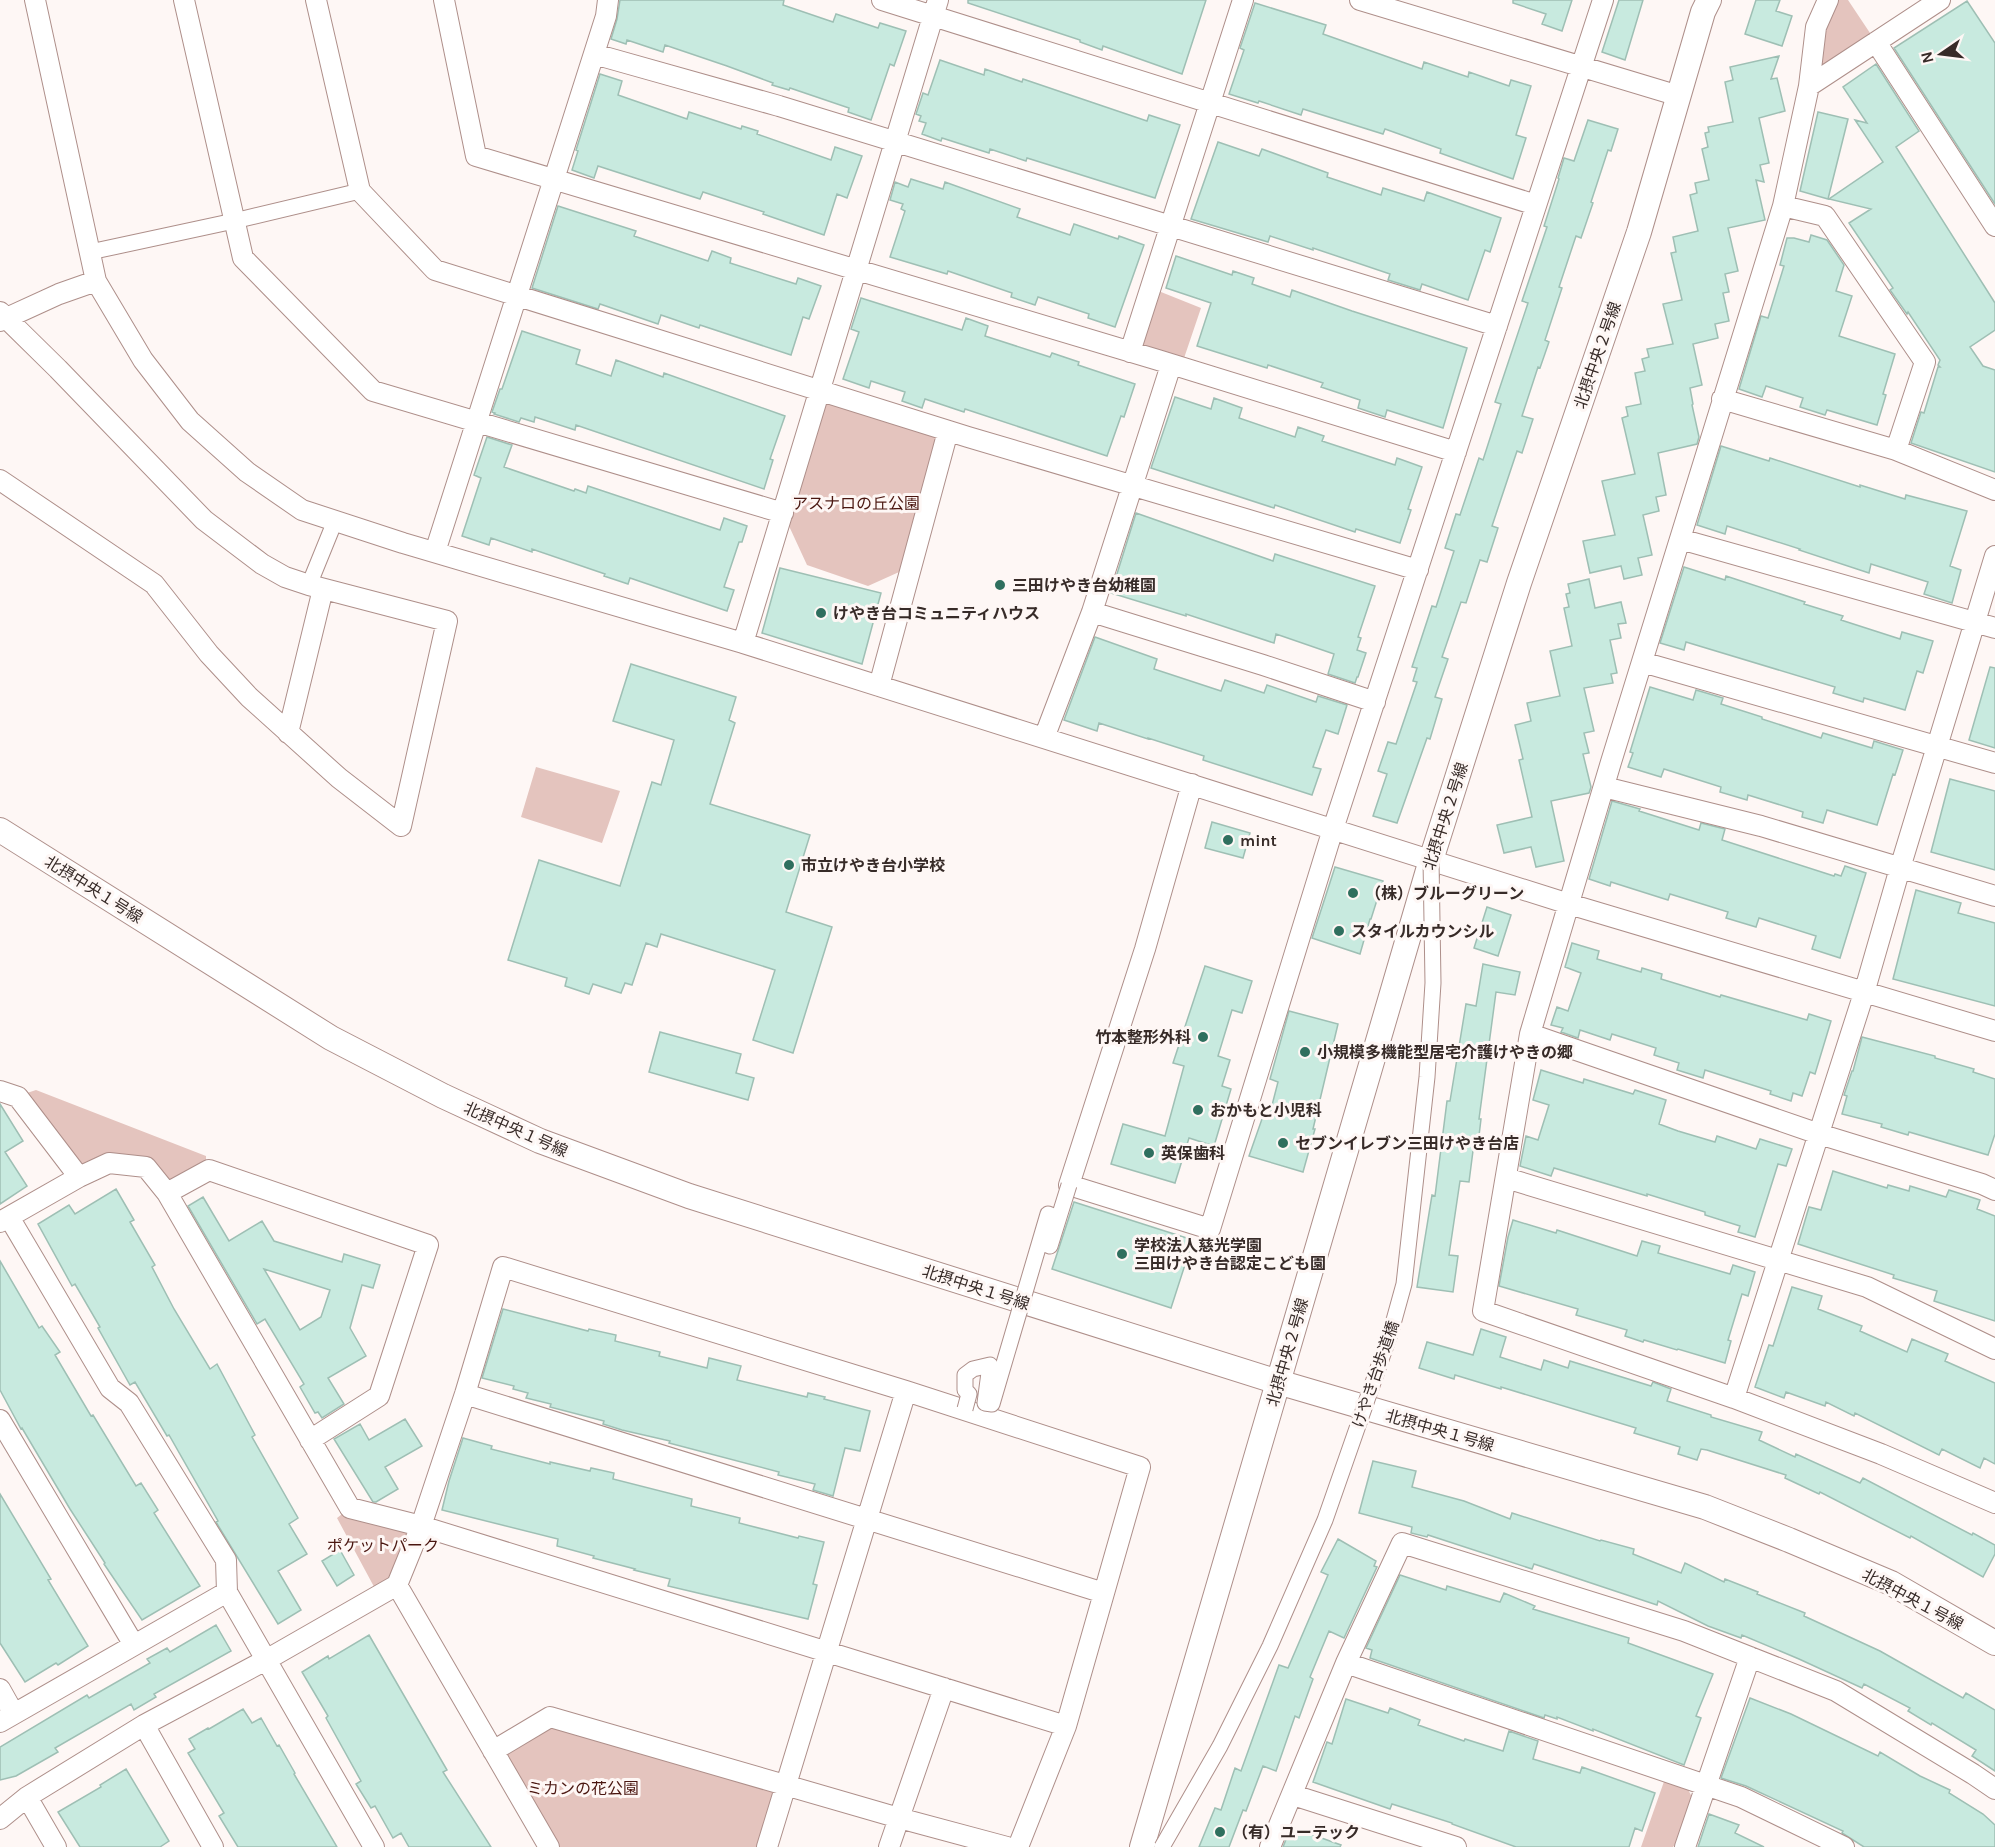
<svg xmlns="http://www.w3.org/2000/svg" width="1995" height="1847" font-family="Karla,'Noto Sans JP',sans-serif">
<rect width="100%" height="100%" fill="#fef7f5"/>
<path fill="#e4c4be" d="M1828 0H1848L1876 42 1809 86Z
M1151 288 1201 308 1181 367 1143 356 1135 336Z
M820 391 948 431 908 568 868 586 807 565 783 513Z
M536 767 620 791 602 843 521 817Z
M36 1090 206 1156V1165L171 1185 150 1164 80 1171 24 1094Z
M350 1508 421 1526 379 1596 337 1518Z
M550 1717 786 1786 767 1847H549L493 1751Z
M1667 1773 1682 1778 1693 1799 1687 1827 1673 1847H1641Z"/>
<path fill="#c8eadf" stroke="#9ebfb4" stroke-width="1.5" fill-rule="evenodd" d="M620 0H784L783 5 833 22 836 14 878 28 880 23 906 31 894 66 890 64 871 120 848 112 849 108 790 88 789 90 772 85 773 83 727 66 665 45 663 52 627 40 626 44 611 39 617 19Z
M968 0H1206L1182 74 1103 46 1102 50 1080 42V40L968 3Z
M1513 0H1572L1562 31 1542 24 1546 14 1513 3Z
M1619 0H1643L1625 60 1602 52Z
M1756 0H1780L1776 11 1792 16 1782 46 1745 34Z
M1967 1 1995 43V204L1894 48Z
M1255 3 1326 25 1323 34 1422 69 1424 62 1468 77 1469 72 1509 86 1511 80 1531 86 1516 135 1526 138 1513 179 1440 153 1441 149 1385 129 1383 134 1303 109 1301 115 1259 101 1258 103 1229 94 1244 50 1240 48Z
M1779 56 1771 79 1777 78 1785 111 1759 118 1769 163 1760 165 1764 182 1756 180 1765 220 1728 228 1738 271 1725 274 1729 292 1723 293 1729 321 1715 324 1718 338 1693 344 1702 385 1690 388 1693 404 1692 405 1699 437 1697 444 1658 453 1666 495 1656 497 1659 511 1643 515 1652 555 1638 558 1642 575 1624 579 1621 566 1590 573 1583 541 1615 535 1602 481 1635 474 1622 418 1628 416 1626 407 1641 404 1635 373 1645 371 1642 359 1649 357 1647 349 1673 344 1663 304 1682 300 1671 253 1676 252 1673 237 1698 231 1690 195 1697 193 1695 183 1709 180 1702 149 1708 147 1705 133 1709 132 1708 127 1733 122 1725 82 1733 80 1730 67Z
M940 60 984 75 985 69 1022 82 1023 79 1147 121 1149 115 1180 125 1155 198 1027 158 1026 161 990 149 989 153 942 138 941 141 922 134 926 123 919 121 921 116 916 114 923 93 928 95Z
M1876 64 1919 131 1896 147 1995 303V330L1970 347 1983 366 1995 370V472L1911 443 1921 412 1924 413 1938 367H1940L1938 365 1940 360 1908 312 1907 314 1890 290 1893 288 1849 223 1871 209 1829 199 1883 162 1855 120 1867 123 1843 87Z
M600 74 622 81 618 95 687 119 689 112 741 129 742 126 758 131 757 134 831 160 835 147 862 156 847 198 837 194 824 235 763 214 764 212 703 192 700 199 598 166 594 178 572 170 578 151 576 150Z
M1818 112 1848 119 1828 199 1800 191Z
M1588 120 1618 129 1611 151 1608 150 1591 202 1593 203 1581 238 1576 236 1559 287 1562 288 1545 340 1549 342 1540 368 1538 367 1522 416 1533 419 1522 453 1517 451 1492 526 1498 528 1487 562 1480 560 1466 603 1461 602 1442 657 1448 659 1435 697 1442 699 1430 739 1427 738 1397 823 1373 816 1387 774 1378 771 1388 742 1396 744 1417 682 1413 681 1417 668 1412 667 1432 606 1436 607 1454 551 1445 548 1456 514 1460 515 1479 458 1483 460 1501 404 1495 402 1528 303 1522 301 1547 227 1544 226 1559 179 1558 178 1564 158 1574 161Z
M1218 142 1259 156 1262 149 1328 173 1327 177 1381 195 1383 188 1424 201 1427 192 1501 218 1490 252 1485 250 1468 300 1422 284 1420 290 1388 280 1390 274 1313 248V250L1270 236 1268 242 1191 219Z
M911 179 943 189 945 182 1020 209 1017 217 1070 235 1074 224 1118 239 1119 236 1144 245 1115 327 1088 318 1089 314 1038 297 1035 305 1011 297 1012 293 948 271 947 274 890 257 905 211 901 209 903 204 890 200 895 182 908 187Z
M558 206 636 231 634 236 708 261 712 251 731 258 730 263 796 284 798 278 821 286 809 319 803 317 791 355 700 325 699 328 661 315 658 324 600 304 598 309 532 288Z
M1811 235 1827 240 1844 265 1836 291 1852 296 1839 336 1895 354 1883 394 1886 395 1877 425 1827 410 1825 415 1800 407 1803 398 1766 386 1762 397 1739 389 1761 316 1768 318 1784 266 1780 265 1787 238H1794L1809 242Z
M1176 256 1232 275 1233 271 1254 278 1252 284 1290 297 1292 290 1352 311 1467 348 1443 428 1387 410 1385 417 1358 408 1360 400 1321 387 1323 383 1268 365 1267 368 1197 346 1211 303 1166 288Z
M861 298 962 330 966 318 988 326 985 336 1050 357 1052 353 1079 362 1078 365 1135 384 1124 417 1121 416 1107 456 965 409 964 412 925 399 922 408 902 401 905 392 871 381 869 388 843 379 859 332 851 329Z
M522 331 580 350 576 364 611 376 616 360 663 377 664 373 785 416 770 459 773 460 764 489 576 425 575 430 535 417 534 422 521 418 519 422 494 414 495 413 492 412 500 389H502Z
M1175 397 1211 409 1214 398 1242 408 1239 418 1295 437 1298 427 1324 436 1322 441 1395 465 1397 458 1422 467 1408 509 1411 510 1400 543 1356 529 1355 532 1275 505 1274 508 1151 468Z
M487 437 512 445 504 467 574 491 575 489 586 493 588 486 720 530 724 518 747 526 742 542H739L724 587 734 590 727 611 630 578 628 584 604 576 605 574 532 549V552L491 538 489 545 462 536 481 478 474 475Z
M1721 446 1769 461 1770 458 1860 487V485L1905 499 1906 495 1967 511 1950 566 1961 570 1952 603 1924 594 1928 582 1871 564 1869 573 1799 550 1800 549 1727 526 1725 534 1697 525Z
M1136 513 1273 561 1275 554 1375 586 1358 637 1361 638 1357 650 1366 653 1358 677H1357L1355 683 1328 674 1334 654 1276 634 1274 643 1186 614V616L1111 593Z
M1684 567 1725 580 1726 576 1805 602 1804 604 1843 616 1841 620 1900 639 1902 632 1933 641 1923 673 1917 671 1905 710 1864 698 1863 702 1833 693 1835 687 1686 642 1684 650 1660 643Z
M780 568 881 593 862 664 762 633Z
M1589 579 1595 608 1621 602 1626 623 1618 624 1621 638 1610 640 1617 673 1611 674 1613 683 1584 688 1594 731 1584 733 1589 753 1583 754 1591 787 1589 793 1551 801 1564 861 1536 867 1531 847 1504 853 1497 825 1532 817 1519 760 1523 759 1515 725 1531 721 1527 703 1560 696 1550 651 1572 646 1564 608 1569 607 1566 594 1570 593 1568 584Z
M1095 637 1157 659 1154 669 1221 691 1225 680 1264 693 1267 685 1316 702 1318 696 1347 705 1338 734 1326 730 1313 767 1321 769 1312 795 1203 760 1204 756 1148 738V739L1099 723 1097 731 1064 720Z
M631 664 736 697 729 720 735 723 710 804 810 835 786 912 832 927 793 1053 753 1040 775 970 661 934 657 947 646 943 632 985 625 983 621 993 593 984 589 994 565 986 567 978 508 960 539 860 620 886 652 782 661 785 674 740 613 721Z
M1990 667 1995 668V748L1969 740Z
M1650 687 1693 700 1696 690 1723 698 1721 704 1762 717V719L1821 738 1823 733 1872 748 1874 741 1903 750 1895 775 1893 774 1877 825 1827 810 1823 823 1802 817 1803 812 1748 795 1747 800 1720 792 1721 787 1664 769 1661 777 1628 767 1633 753 1630 752Z
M1950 779 1995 791V870L1931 852Z
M1612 801 1640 809 1639 811 1699 830 1701 823 1725 829 1722 840 1834 876 1835 874 1841 876 1845 866 1866 873 1840 958 1812 949 1816 936 1759 918 1756 927 1726 918 1728 912 1670 894 1668 900 1611 882 1610 886 1589 879Z
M1212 822 1250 833 1243 858 1205 848Z
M1335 867 1383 881 1371 919H1370L1360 954 1312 938Z
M1916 890 1961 903 1958 913 1995 923V1006L1893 979Z
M1487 907 1511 915 1498 956 1474 948Z
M1572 943 1599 951 1597 959 1641 972 1642 968 1662 974 1661 979 1720 997 1721 995 1807 1020 1809 1014 1831 1021 1815 1074 1810 1072 1802 1096 1793 1093 1791 1101 1770 1094 1771 1091 1705 1070 1703 1078 1677 1070 1679 1063 1654 1055 1656 1048 1612 1034 1610 1040 1580 1030 1578 1038 1561 1032 1563 1028 1551 1025 1557 1007 1568 1011 1581 973 1565 967Z
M1483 964 1520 972 1515 995 1496 992 1479 1119H1481L1478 1144 1474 1143 1469 1182 1460 1181 1449 1255 1458 1256 1453 1292 1417 1287 1432 1195 1435 1196 1447 1101H1450L1466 1004 1476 1006Z
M1205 966 1252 981 1242 1013 1232 1010 1218 1056 1230 1060 1222 1086 1231 1089 1214 1146 1189 1138 1175 1183 1111 1164 1123 1124 1165 1136 1184 1066 1173 1063Z
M1289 1011 1338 1024 1313 1129H1315L1303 1172 1249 1156 1263 1116 1269 1117 1278 1082 1270 1079Z
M660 1032 741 1054 736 1073 754 1078 748 1100 649 1072Z
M1862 1037 1935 1056V1058L1974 1069 1973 1072 1995 1079V1134L1988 1155 1909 1132 1908 1135 1881 1127 1882 1124 1842 1114 1847 1096 1844 1095 1852 1071H1853Z
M1541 1070 1583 1083 1584 1079 1633 1094 1635 1090 1666 1100 1659 1124 1678 1131 1715 1142 1717 1136 1756 1149 1760 1139 1792 1149 1786 1166 1778 1164 1755 1237 1738 1232 1740 1226 1705 1215V1212L1647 1194V1196L1554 1168 1551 1176 1520 1166 1526 1136 1538 1140 1549 1105 1533 1100Z
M0 1104 23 1141 5 1152 27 1186 0 1204Z
M1833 1171 1887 1188 1888 1185 1909 1191 1910 1186 1946 1197 1949 1190 1980 1200 1977 1209 1995 1216V1321L1934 1301 1937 1291 1893 1278 1894 1275 1798 1244 1809 1207 1821 1210Z
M116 1189 134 1220 130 1222 155 1265 152 1267 174 1309 210 1369 217 1364 255 1435 252 1437 298 1518 289 1524 307 1554 278 1571 301 1610 278 1624 216 1522 218 1521 169 1435 167 1436 135 1382 130 1385 98 1328 100 1327 75 1284 72 1286 38 1224 69 1205 75 1214Z
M203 1197 229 1241 262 1221 274 1241 342 1262 344 1254 380 1265 373 1288 362 1285 350 1328 366 1356 328 1378 344 1404 322 1418 318 1412 315 1413 300 1387 304 1384 265 1319 257 1324 188 1206ZM264 1269 330 1290 321 1317 300 1330Z
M1074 1202 1193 1240 1171 1308 1052 1269Z
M1513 1220 1556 1233 1557 1230 1637 1256 1642 1241 1660 1246 1658 1253 1730 1274 1733 1265 1755 1272 1748 1296 1742 1294 1728 1340 1731 1341 1725 1363 1678 1349 1677 1350 1644 1340 1643 1342 1625 1336 1627 1330 1576 1315 1578 1309 1499 1286 1508 1237Z
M0 1261 39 1328 42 1326 60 1352 55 1355 91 1416 93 1415 136 1486 141 1483 158 1510 154 1513 200 1586 142 1620 104 1564 105 1563 70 1509 22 1428 21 1429 0 1390Z
M1792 1287 1822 1296 1818 1309 1862 1326 1860 1331 1907 1352 1912 1339 1948 1354 1945 1361 1995 1383V1464L1984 1458 1980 1468 1942 1449 1939 1455 1855 1413 1854 1416 1826 1402 1825 1406 1786 1392 1784 1398 1755 1387 1769 1345 1773 1346Z
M503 1309 588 1331 589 1329 616 1335 615 1341 660 1352 659 1356 707 1368 709 1358 741 1366 737 1380 807 1397 808 1393 825 1397 824 1399 870 1411 860 1451 845 1448 833 1496 813 1490 815 1484 778 1475 779 1472 669 1443 670 1441 622 1430 603 1424 604 1421 550 1407 551 1404 526 1398 528 1393 513 1389 514 1386 482 1378Z
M1481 1329 1506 1337 1500 1357 1541 1370 1544 1360 1568 1368 1570 1361 1651 1386 1653 1382 1671 1389 1667 1401 1711 1415V1417L1762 1432 1759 1440 1795 1457 1796 1454 1860 1483 1863 1478 1972 1535 1973 1533 1995 1545V1554L1983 1577 1911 1536 1910 1538 1820 1492 1819 1494 1785 1478 1786 1475 1707 1450 1701 1449 1697 1460 1678 1454 1680 1447 1634 1433 1636 1428 1501 1387V1389L1455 1375 1454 1379 1419 1368 1427 1342 1473 1355Z
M405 1419 422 1446 385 1467 398 1489 376 1502H373L334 1439 360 1424 369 1440Z
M463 1438 492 1446 491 1449 550 1464V1462L590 1471 591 1468 614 1473 613 1479 692 1499 691 1506 740 1518 739 1523 798 1538 799 1536 824 1542 813 1584 817 1585 808 1619 668 1586 670 1579 634 1570 635 1569 593 1558 594 1556 557 1546 558 1539 442 1510 449 1481Z
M1373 1461 1416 1471 1412 1487 1464 1501 1510 1519 1512 1513 1600 1541 1601 1540 1634 1549 1633 1554 1681 1573 1685 1563 1724 1582 1725 1579 1758 1592 1757 1594 1805 1613 1804 1616 1880 1651 1963 1698 1966 1693 1995 1710V1771L1972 1756 1976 1750 1932 1723 1931 1725 1908 1711 1910 1708 1864 1684 1862 1688 1799 1659 1742 1635 1741 1638 1708 1626 1658 1601 1657 1605 1534 1564 1532 1569 1428 1535 1427 1537 1411 1533 1412 1527 1359 1513Z
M0 1494 51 1579 48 1580 88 1646 58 1665 56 1663 25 1682 0 1643Z
M1338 1539 1376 1561 1374 1566 1377 1567 1344 1638 1329 1631 1310 1677 1313 1679 1299 1718 1295 1716 1276 1771 1263 1766 1246 1811 1243 1810 1229 1847H1199L1215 1808 1221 1810 1235 1768 1241 1771 1279 1665 1288 1668 1328 1575 1321 1572Z
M340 1550 354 1575 337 1586 322 1561Z
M1400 1575 1446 1590 1447 1586 1500 1602 1504 1593 1535 1606 1533 1609 1629 1638 1628 1643 1713 1674 1696 1716 1701 1718 1684 1765 1593 1729V1731L1557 1717V1719L1545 1715 1544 1718 1370 1658 1372 1650 1366 1648Z
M216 1625 231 1651 154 1694 156 1697 134 1710 131 1704 55 1748 58 1752 16 1776 0 1780V1747L87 1695 89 1698 150 1663 147 1659 167 1648 170 1652Z
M369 1635 447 1770 443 1772 491 1847H409L401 1833 393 1838 375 1806 371 1808 356 1784 361 1781 326 1718 328 1716 302 1672 328 1656 329 1659Z
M1750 1698 1791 1714 1878 1756 1880 1752 1920 1776 1950 1790 1949 1793 1983 1814 1995 1825V1847H1864L1842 1833 1843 1831 1746 1786 1721 1778Z
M1346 1699 1388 1713 1390 1708 1420 1720 1418 1725 1464 1741 1465 1739 1503 1751 1509 1731 1538 1741 1533 1759 1580 1773 1582 1767 1655 1793 1642 1831 1635 1828 1629 1847H1516L1452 1824V1823L1392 1804 1390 1809 1313 1782 1327 1742 1332 1744Z
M243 1709 252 1723 261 1718 277 1746 279 1745 295 1773 294 1774 337 1847H238L219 1816 224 1813 188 1753 195 1749 189 1739 208 1728 209 1729Z
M126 1769 169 1841 160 1847H80L58 1812 101 1787 100 1785Z
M1709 1814 1739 1825 1735 1833 1764 1847H1698Z
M1291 1827 1341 1845 1340 1847H1283Z"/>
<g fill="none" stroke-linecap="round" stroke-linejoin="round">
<defs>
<path id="pedestrian" d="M90 252 234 221 360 191
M309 585 335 521"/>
<path id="minor" d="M35 0 96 281 143 360 190 421 247 472 302 510 403 543 743 643 938 0
M184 0 243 258 373 391 783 513
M316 0 360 191 435 270 968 437 1418 570
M444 0 476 156 1158 360 1456 452
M882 0 1536 205
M1360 0 1679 96
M1828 0 1816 27 1809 86 1783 206 1611 762 1530 1034 1483 1311 1734 1398 1881 1454 1995 1503
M1876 42 1995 226
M594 54 779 106 1497 326
M1809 86 1940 0
M1783 206 1825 216 1925 362 1896 450
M0 312 58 369 204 520 262 564 285 577 309 585 447 621 401 826 339 778 249 697 209 654 154 584 0 480
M0 321 59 294 96 281
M1130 352 1243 0
M1722 399 1896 450 1995 490
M1680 539 1995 628
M435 552 606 16 608 0
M1092 612 1263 665 1375 702
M743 643 1569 904 1995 1031
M1642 662 1995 763
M879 686 948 431
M288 733 323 589
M1044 738 1092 612 1171 365
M1192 784 1145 949 1069 1185 1210 1229 1333 829 1603 0
M1604 787 1761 826 1995 896
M1530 1034 1819 1134 1982 1184 1995 1190
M0 1091 18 1097 79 1177 109 1163 146 1167 167 1193 209 1170 428 1245 379 1396 310 1440
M1506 1178 1867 1287 1995 1349
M167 1193 350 1508 421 1526 1066 1726
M9 1217 110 1388 129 1403 226 1560 227 1592 374 1847
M0 1222 79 1177
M465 1394 1104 1593
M1734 1398 1864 993 1900 868 1995 556
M0 1420 134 1645
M397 1585 549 1847
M1346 1663 1741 1797 1844 1847
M0 1689 14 1714
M0 1722 227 1592
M144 1725 213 1847
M493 1751 550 1717 899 1818 1007 1847
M1293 1795 1456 1847
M27 1797 56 1847
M0 1819 27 1797 144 1725 266 1660 397 1585 421 1526 465 1394 503 1267 906 1391 1140 1467 1066 1726 1018 1847
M767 1847 906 1391
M889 1847 944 1688
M1270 1847 1346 1663 1402 1543 1684 1631 1836 1691 1973 1774 1995 1789
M1685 1847 1750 1657"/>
<path id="tertiary" d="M0 830 331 1038 443 1096 540 1141 689 1196 1278 1382 1705 1507 1789 1540 1891 1583 1995 1643
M1142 1847 1431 860 1519 583 1639 232 1703 12 1709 0"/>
</defs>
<use href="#pedestrian" stroke="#ae8f8a" stroke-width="17"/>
<use href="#minor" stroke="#ae8f8a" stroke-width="22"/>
<use href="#tertiary" stroke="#ae8f8a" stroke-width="26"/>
<use href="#pedestrian" stroke="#fff" stroke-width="15"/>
<use href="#minor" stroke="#fff" stroke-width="20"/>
<use href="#tertiary" stroke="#fff" stroke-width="24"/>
<defs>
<path id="pedestrian-bridge" d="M965 1409 969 1394 965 1390V1375L973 1369 990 1365 985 1403 992 1404 1048 1214 1053 1216 1045 1244 1050 1246 1069 1185
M1162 1847 1220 1746 1270 1646 1325 1520 1391 1331 1404 1284 1427 1077 1433 983 1431 860"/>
</defs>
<use href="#pedestrian-bridge" stroke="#ae8f8a" stroke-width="17" stroke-linecap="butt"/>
<use href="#pedestrian-bridge" stroke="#fff" stroke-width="15"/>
</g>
<g fill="#2f6f5e" stroke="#fef7f5" stroke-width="2">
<circle cx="1000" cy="585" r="6"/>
<circle cx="821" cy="613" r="6"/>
<circle cx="1228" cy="840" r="6"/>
<circle cx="789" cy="865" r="6"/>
<circle cx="1353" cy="893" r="6"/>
<circle cx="1339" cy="931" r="6"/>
<circle cx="1203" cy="1037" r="6"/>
<circle cx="1305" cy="1052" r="6"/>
<circle cx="1198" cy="1110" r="6"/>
<circle cx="1283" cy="1143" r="6"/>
<circle cx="1149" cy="1153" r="6"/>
<circle cx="1122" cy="1254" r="6"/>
<circle cx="1220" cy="1832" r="6"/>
</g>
<g text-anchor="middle" stroke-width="6" stroke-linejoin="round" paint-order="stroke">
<g font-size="16" fill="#372b28" stroke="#fef7f5">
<text transform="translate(1597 355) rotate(-71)" y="6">北摂中央２号線</text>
<text transform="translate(1445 816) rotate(-72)" y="6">北摂中央２号線</text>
<text transform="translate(94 889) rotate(32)" y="6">北摂中央１号線</text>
<text transform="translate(516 1129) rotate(24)" y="6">北摂中央１号線</text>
<text transform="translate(976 1287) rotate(18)" y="6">北摂中央１号線</text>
<text transform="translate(1287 1352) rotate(-74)" y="6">北摂中央２号線</text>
<text transform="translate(1375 1374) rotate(-71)" y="6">けやき台歩道橋</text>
<text transform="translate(1440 1430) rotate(16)" y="6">北摂中央１号線</text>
<text transform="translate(1913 1599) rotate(28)" y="6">北摂中央１号線</text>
</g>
<g font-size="16" fill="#4a1610" stroke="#fef7f5">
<text x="856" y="509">アスナロの丘公園</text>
<text x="383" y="1551">ポケットパーク</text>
<text x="583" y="1794">ミカンの花公園</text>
</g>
<g font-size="16" font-weight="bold" fill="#372b28" stroke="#fef7f5" text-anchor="start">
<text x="1012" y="591">三田けやき台幼稚園</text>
<text x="833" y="619">けやき台コミュニティハウス</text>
<text x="1240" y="846">mint</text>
<text x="801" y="871">市立けやき台小学校</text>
<text x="1365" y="899">（株）ブルーグリーン</text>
<text x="1351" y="937">スタイルカウンシル</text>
<text x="1191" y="1043" text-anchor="end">竹本整形外科</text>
<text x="1317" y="1058">小規模多機能型居宅介護けやきの郷</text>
<text x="1210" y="1116">おかもと小児科</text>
<text x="1295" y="1149">セブンイレブン三田けやき台店</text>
<text x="1161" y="1159">英保歯科</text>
<text x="1134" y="1251">学校法人慈光学園<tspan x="1134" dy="18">三田けやき台認定こども園</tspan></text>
<text x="1232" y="1838">（有）ユーテック</text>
</g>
</g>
<g transform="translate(1941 54) rotate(256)" stroke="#fef7f5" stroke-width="4.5" paint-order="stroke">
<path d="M0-4.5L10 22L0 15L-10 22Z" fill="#372b28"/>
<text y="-9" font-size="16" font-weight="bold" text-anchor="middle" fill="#372b28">N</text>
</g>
</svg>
